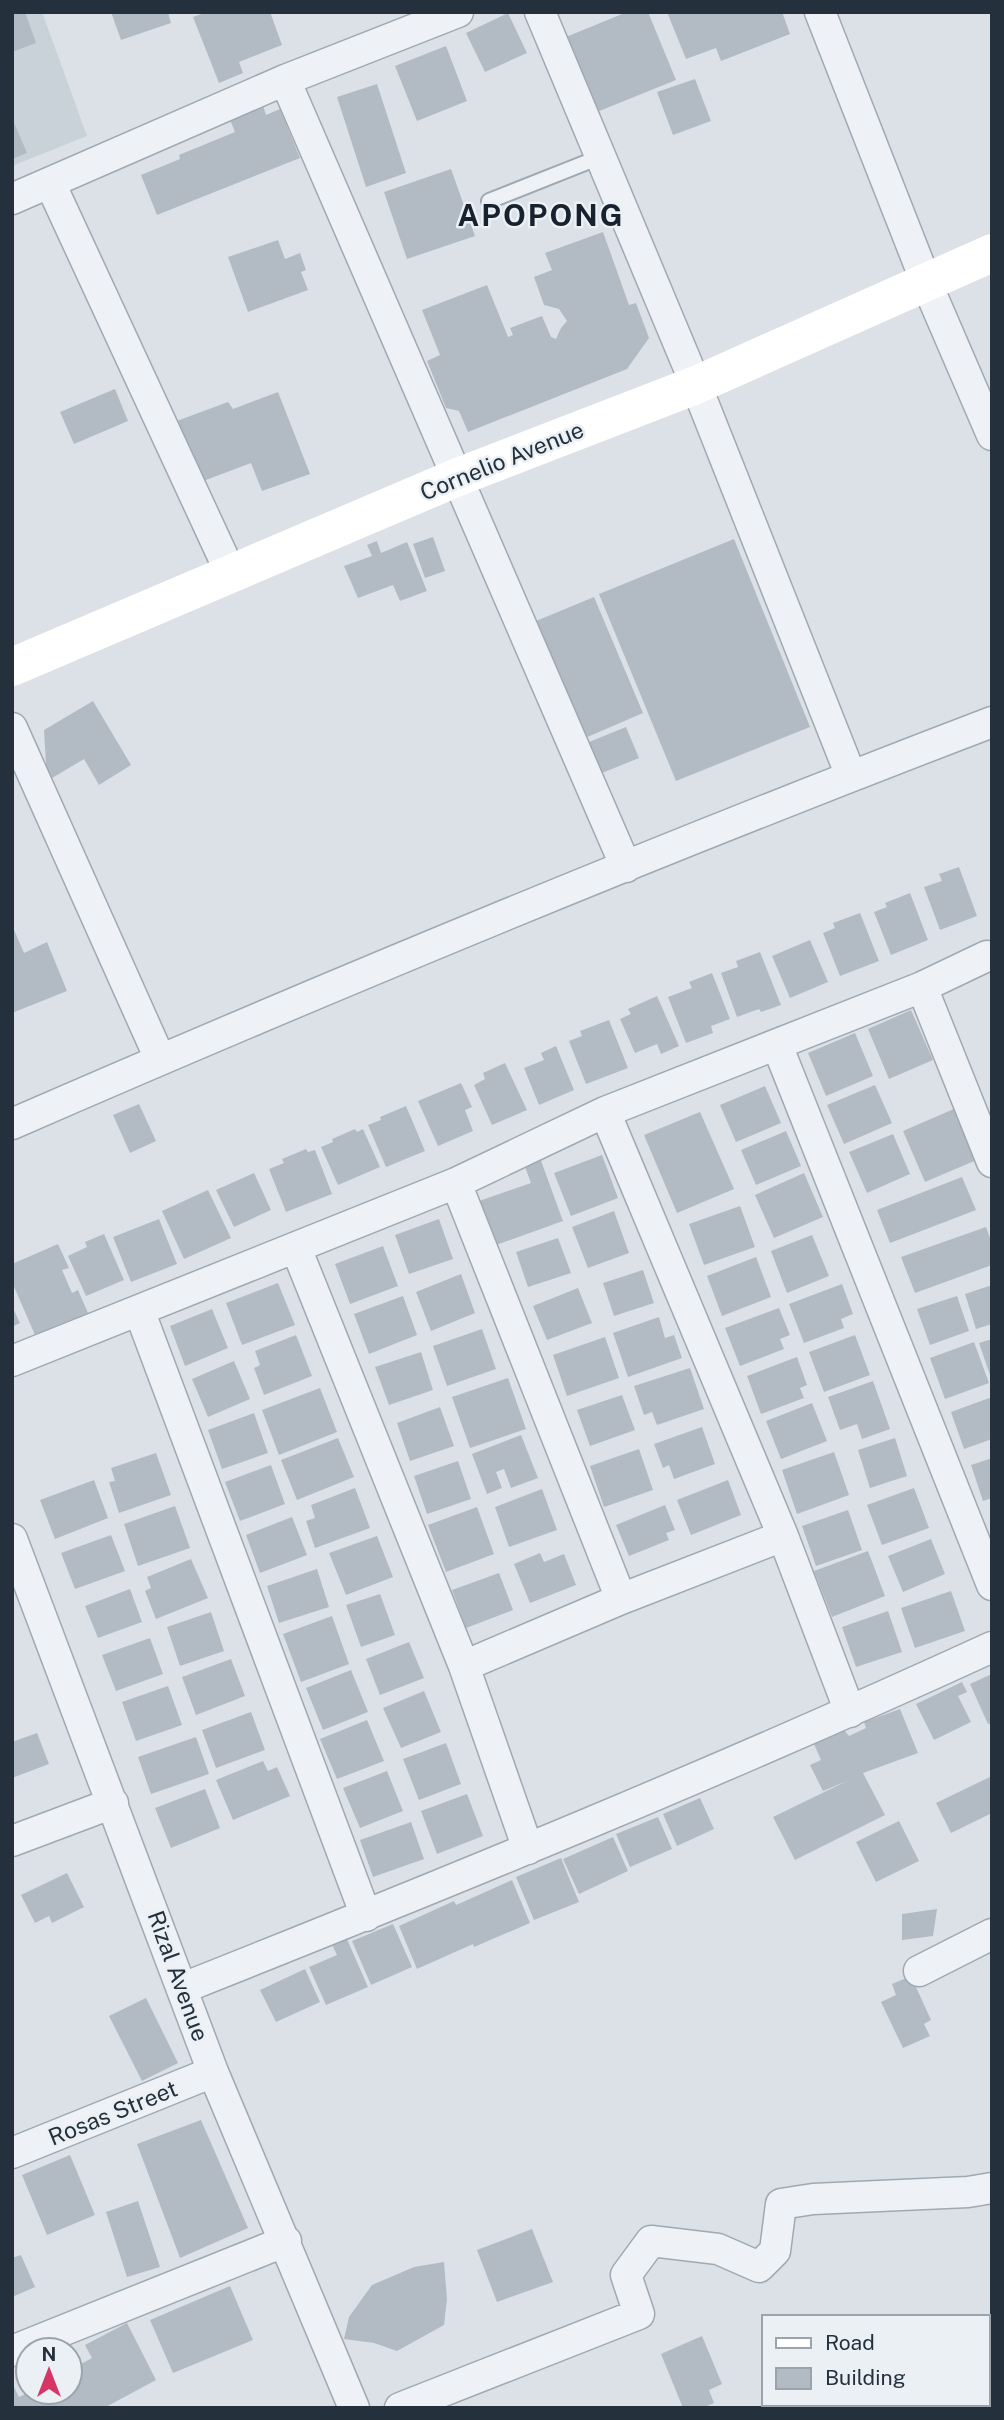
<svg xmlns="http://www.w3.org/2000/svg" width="1004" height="2420" font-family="'Public Sans',sans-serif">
<rect width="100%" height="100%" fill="#dbe1e7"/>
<path fill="#c9d1d9" d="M12 12H42L87 136 12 166Z"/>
<path fill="#b2bbc4" d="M12 12H25L36 43 12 52Z
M111 12H168L171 23 121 40Z
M207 12H270L282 45 239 62 243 73 219 83 193 17Z
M627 12H648L676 80 592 114 561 39Z
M667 12H782L790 34 721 61 716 48 686 59Z
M508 13 527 53 485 72 466 33Z
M446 46 467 101 417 121 395 66Z
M695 79 711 121 673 135 657 92Z
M377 84 406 173 366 187 337 97Z
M262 102 266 115 280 109 300 158 157 215 141 175 180 159 179 155 235 132 228 115Z
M12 118 27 153 12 159Z
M451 169 475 236 407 259 384 192Z
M603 232 629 305 636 303 649 338 627 369 468 432 459 411 446 408 427 361 440 355 422 310 487 285 508 337 513 335 510 328 542 316 551 337 556 339 561 328 567 321 559 309 544 305 534 277 552 270 545 253Z
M278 240 285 259 300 253 306 270 301 272 308 290 248 312 228 257Z
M115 389 128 421 74 444 60 412Z
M278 392 310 474 262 491 251 463 198 483 174 422 228 402 233 409Z
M433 537 445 571 425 578 413 544Z
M734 539 810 727 676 781 599 594Z
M377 541 381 553 407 542 427 591 400 601 393 585 358 598 344 566 372 556 367 545Z
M594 597 643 713 585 738 536 621Z
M93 701 131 765 99 785 84 759 47 781 44 730Z
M626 727 639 758 602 773 589 742Z
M959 867 977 916 940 930 924 887 942 881 939 874Z
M910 893 928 940 891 955 874 912 887 907 885 903Z
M860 913 879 961 840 976 823 933 835 928 833 923Z
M12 925 24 953 47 942 67 991 12 1013Z
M810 940 828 982 790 998 772 956Z
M760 952 781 1005 761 1012 759 1009 737 1017 721 973 738 967 736 961Z
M712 973 730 1019 711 1026 713 1033 686 1043 668 997 692 988 689 982Z
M657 996 679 1046 661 1054 657 1044 635 1053 620 1019 631 1014 628 1009Z
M911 1010 933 1060 889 1079 868 1029Z
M609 1020 628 1068 586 1084 569 1041 582 1036 580 1031Z
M855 1033 873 1076 826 1096 808 1053Z
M556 1046 574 1090 539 1105 524 1068 544 1060 541 1053Z
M505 1063 527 1110 492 1125 474 1085 485 1079 483 1073Z
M461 1083 472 1107 465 1110 473 1131 438 1146 418 1101Z
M875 1085 892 1123 844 1144 827 1105Z
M765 1086 781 1123 736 1142 720 1105Z
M139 1104 156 1141 130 1153 113 1115Z
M406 1106 425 1151 386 1167 368 1125 381 1120 380 1117Z
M956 1108 979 1159 925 1182 903 1131Z
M700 1112 734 1189 677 1213 644 1135Z
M355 1129 357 1132 363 1129 380 1167 338 1185 321 1147 333 1142 332 1139Z
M786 1131 801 1166 756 1185 741 1150Z
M893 1134 910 1174 867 1193 849 1152Z
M306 1149 308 1152 315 1150 332 1194 286 1212 269 1169 284 1163 282 1159Z
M602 1155 618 1198 571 1216 554 1173Z
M540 1158 563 1221 496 1245 479 1201 531 1183 524 1164Z
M254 1173 271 1210 234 1227 216 1190Z
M804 1173 823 1217 774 1238 755 1195Z
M962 1177 976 1210 890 1243 877 1210Z
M208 1190 231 1238 184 1259 162 1211Z
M740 1206 755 1247 704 1265 689 1224Z
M614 1211 629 1253 588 1268 572 1227Z
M159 1219 177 1264 131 1282 113 1237Z
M439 1219 453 1259 409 1274 395 1235Z
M986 1227 992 1243V1265L915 1293 901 1257Z
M104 1234 124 1280 86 1296 68 1256 87 1247 85 1242Z
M812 1235 829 1276 787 1293 771 1251Z
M558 1238 571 1273 528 1287 516 1252Z
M58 1244 69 1268 62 1270 72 1293 78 1290 88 1313 35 1335 12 1282V1264Z
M383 1246 398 1286 350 1304 335 1264Z
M756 1257 771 1297 722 1316 707 1276Z
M643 1270 654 1303 614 1316 603 1283Z
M461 1274 475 1313 431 1331 416 1292Z
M278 1283 295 1325 242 1345 226 1303Z
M842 1284 853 1314 841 1319 844 1328 804 1343 789 1304Z
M992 1285V1324L976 1329 965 1294Z
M578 1288 592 1323 547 1340 533 1306Z
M403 1296 417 1335 369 1354 354 1314Z
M957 1296 969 1331 930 1345 917 1309Z
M12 1306 20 1323 12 1327Z
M779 1308 790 1335 780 1339 784 1349 740 1366 725 1328Z
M212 1309 228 1348 185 1366 170 1326Z
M659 1317 665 1338 674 1335 682 1358 628 1377 613 1333Z
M482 1329 496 1369 447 1386 433 1346Z
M296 1335 312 1376 264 1395 254 1368 260 1365 255 1351Z
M855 1335 870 1375 824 1392 809 1352Z
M605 1337 619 1378 567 1396 553 1355Z
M992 1339V1378H991L979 1343Z
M974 1342 989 1383 945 1399 930 1358Z
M421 1352 433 1390 389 1405 375 1367Z
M797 1357 807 1385 800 1388 804 1398 761 1414 747 1376Z
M234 1361 250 1399 208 1417 192 1379Z
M690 1368 704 1409 657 1425 652 1412 644 1415 634 1386Z
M508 1378 526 1429 470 1448 452 1397Z
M873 1381 890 1429 862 1439 857 1424 840 1430 828 1397Z
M320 1388 337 1432 279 1455 262 1410Z
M622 1395 635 1430 590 1446 577 1410Z
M992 1397V1439L964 1449 951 1412Z
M812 1403 827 1441 781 1459 766 1421Z
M440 1407 454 1446 410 1461 397 1423Z
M254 1413 268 1453 222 1469 208 1430Z
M702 1427 715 1464 674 1479 669 1465 663 1468 654 1444Z
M521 1435 538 1478 511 1488 504 1469 496 1472 502 1488 487 1494 472 1454Z
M338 1438 354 1477 297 1500 281 1460Z
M895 1438 907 1476 870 1488 858 1450Z
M639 1449 653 1490 604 1507 590 1466Z
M834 1452 849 1495 797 1514 782 1470Z
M156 1453 171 1495 119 1513 109 1482 115 1481 111 1468Z
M992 1458V1498L983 1501 971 1465Z
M458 1461 471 1499 427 1514 414 1476Z
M271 1465 285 1504 240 1521 225 1482Z
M94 1480 108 1518 55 1539 40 1500Z
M728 1480 741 1515 691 1535 677 1500Z
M355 1488 370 1528 315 1548 306 1521 315 1518 311 1505Z
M914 1488 929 1528 882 1545 867 1505Z
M542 1489 557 1530 509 1547 495 1507Z
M665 1505 675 1530 666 1533 669 1540 629 1556 616 1525Z
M175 1506 190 1548 138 1566 124 1524Z
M477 1507 494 1554 446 1572 428 1525Z
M848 1510 862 1550 816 1566 802 1526Z
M292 1517 307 1555 260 1573 246 1535Z
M111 1535 125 1571 75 1589 61 1553Z
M377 1536 393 1577 346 1595 329 1553Z
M931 1539 945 1574 903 1592 888 1556Z
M868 1551 885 1596 832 1617 814 1571Z
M540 1553 544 1562 564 1554 576 1585 530 1603 514 1564Z
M191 1559 208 1598 156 1619 145 1591 151 1588 147 1577Z
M317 1569 329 1607 279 1623 267 1586Z
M499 1573 513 1610 466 1628 452 1590Z
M130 1589 142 1622 98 1638 85 1606Z
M951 1591 965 1631 915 1648 901 1608Z
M380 1594 395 1635 361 1647 346 1605Z
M888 1611 902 1652 856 1667 842 1627Z
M211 1612 224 1651 180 1666 167 1627Z
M332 1616 349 1664 301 1682 283 1634Z
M150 1638 163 1674 116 1691 102 1655Z
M409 1642 424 1678 380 1695 366 1659Z
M231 1659 245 1696 196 1715 182 1677Z
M351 1670 368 1712 323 1730 306 1688Z
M992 1674V1723L988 1724 970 1684Z
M962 1682 967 1692 958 1696 971 1722 934 1740 916 1704Z
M168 1686 182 1725 136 1741 122 1702Z
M424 1691 441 1732 401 1748 383 1708Z
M900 1709 918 1753 863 1773 885 1815 795 1860 773 1817 847 1781 823 1791 810 1765 821 1760 814 1744 844 1730 849 1736 866 1728 864 1722Z
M251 1712 265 1750 216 1768 202 1730Z
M367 1720 384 1761 337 1779 320 1739Z
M37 1733 49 1764 12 1778V1742Z
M196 1737 209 1774 151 1794 138 1757Z
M446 1743 461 1784 419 1800 403 1759Z
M263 1761 268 1771 277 1767 290 1796 233 1820 216 1780Z
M387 1771 403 1811 360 1828 343 1788Z
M992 1776V1813L951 1833 936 1803Z
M205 1789 220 1828 171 1848 155 1808Z
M467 1794 483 1836 437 1854 421 1811Z
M700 1798 714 1829 677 1846 663 1814Z
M658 1817 672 1849 630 1867 616 1834Z
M899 1821 919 1861 876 1882 856 1842Z
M411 1822 424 1859 373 1877 360 1840Z
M613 1837 628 1871 579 1894 563 1859Z
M561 1858 579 1902 534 1920 516 1877Z
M67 1873 84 1907 52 1923 49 1916 35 1923 21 1895Z
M512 1880 530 1923 474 1947 473 1944 417 1969 399 1926 454 1901 456 1905Z
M937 1909 933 1936 902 1940V1914Z
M393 1924 412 1967 371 1985 352 1941Z
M343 1930 368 1987 326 2005 309 1967 337 1955 328 1936Z
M305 1969 320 2002 276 2022 260 1990Z
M911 1976 931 2020 924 2024 930 2036 903 2048 881 2002 896 1995 892 1984Z
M146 1998 178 2063 142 2081 109 2016Z
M201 2120 248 2228 180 2258 137 2144Z
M70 2155 95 2215 47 2235 22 2175Z
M138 2201 160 2267 127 2277 106 2212Z
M532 2229 553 2282 497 2302 477 2250Z
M21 2255 35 2287 12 2297V2258Z
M444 2262 447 2299 444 2325 397 2351 374 2343 344 2339 349 2317 372 2285 414 2267Z
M230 2286 253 2340 173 2373 150 2320Z
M127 2323 156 2380 104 2408H12V2383L19 2397 29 2392H70V2370L92 2358 85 2345Z
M702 2336 722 2384 709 2390 714 2403 702 2408H683L661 2354Z"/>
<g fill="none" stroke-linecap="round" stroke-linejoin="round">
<defs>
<path id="lane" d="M489 201 600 157"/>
<path id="street" d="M540 12 696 385 851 776
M820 12 926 282 992 435
M285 80 626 867
M50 183 231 574
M12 199 285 80 458 12
M12 728 160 1059
M922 987 992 1162
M777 1045 992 1585
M605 1112 783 1536 850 1712
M12 1124C336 983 662 848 992 722
M456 1183 621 1599
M296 1248 464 1666 528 1849
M139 1310 366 1916
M12 1361 456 1183 605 1112 922 987 987 956
M12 1539 213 2072 354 2408
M464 1666 621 1599 783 1536
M12 1841 113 1803
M919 1971 992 1934
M183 1988C455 1880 726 1769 992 1647
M12 2153 213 2072
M12 2351 286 2241
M988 2368 992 2366
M400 2408 639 2314 626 2275 651 2241 718 2249 759 2267 775 2251 781 2204 813 2199 968 2192 992 2188
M902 2408 910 2404"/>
</defs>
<use href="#lane" stroke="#a0a9b1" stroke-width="18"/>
<use href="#street" stroke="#a0a9b1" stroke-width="33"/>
<use href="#lane" stroke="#eef1f5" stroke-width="14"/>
<use href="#street" stroke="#eef1f5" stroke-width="30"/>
<path stroke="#fff" stroke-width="38" d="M12 667 458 477 696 385 992 253"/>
</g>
<g text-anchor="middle" stroke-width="5" stroke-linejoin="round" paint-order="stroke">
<g font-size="23" fill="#24313d" stroke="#eaf0f4">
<text transform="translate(502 461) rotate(-22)" y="8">Cornelio Avenue</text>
<text transform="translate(178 1976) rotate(70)" y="8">Rizal Avenue</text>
<text transform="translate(113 2113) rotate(-22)" y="8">Rosas Street</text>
</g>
<g font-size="30" font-weight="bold" letter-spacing="2" fill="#17222e" stroke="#eaf0f4">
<text x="541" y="226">APOPONG</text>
</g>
</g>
<rect width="1004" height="2420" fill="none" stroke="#24313d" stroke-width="28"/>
<rect x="762" y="2315" width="228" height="91" fill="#eaf0f4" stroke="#9ba4ab" stroke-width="2"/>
<rect x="776" y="2338" width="35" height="10" fill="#ffffff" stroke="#9ba4ab" stroke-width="2"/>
<text x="825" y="2350" font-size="21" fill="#24313d">Road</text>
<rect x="776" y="2368" width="35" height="21" fill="#b2bbc4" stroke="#9ba4ab" stroke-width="2"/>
<text x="825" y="2385" font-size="21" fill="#24313d">Building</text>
<g transform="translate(49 2371)"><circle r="33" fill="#eaf0f4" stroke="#9ba4ab" stroke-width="2"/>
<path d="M0-5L12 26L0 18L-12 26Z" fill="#d53667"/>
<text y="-10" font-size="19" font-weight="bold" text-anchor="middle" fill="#24313d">N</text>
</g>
</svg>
